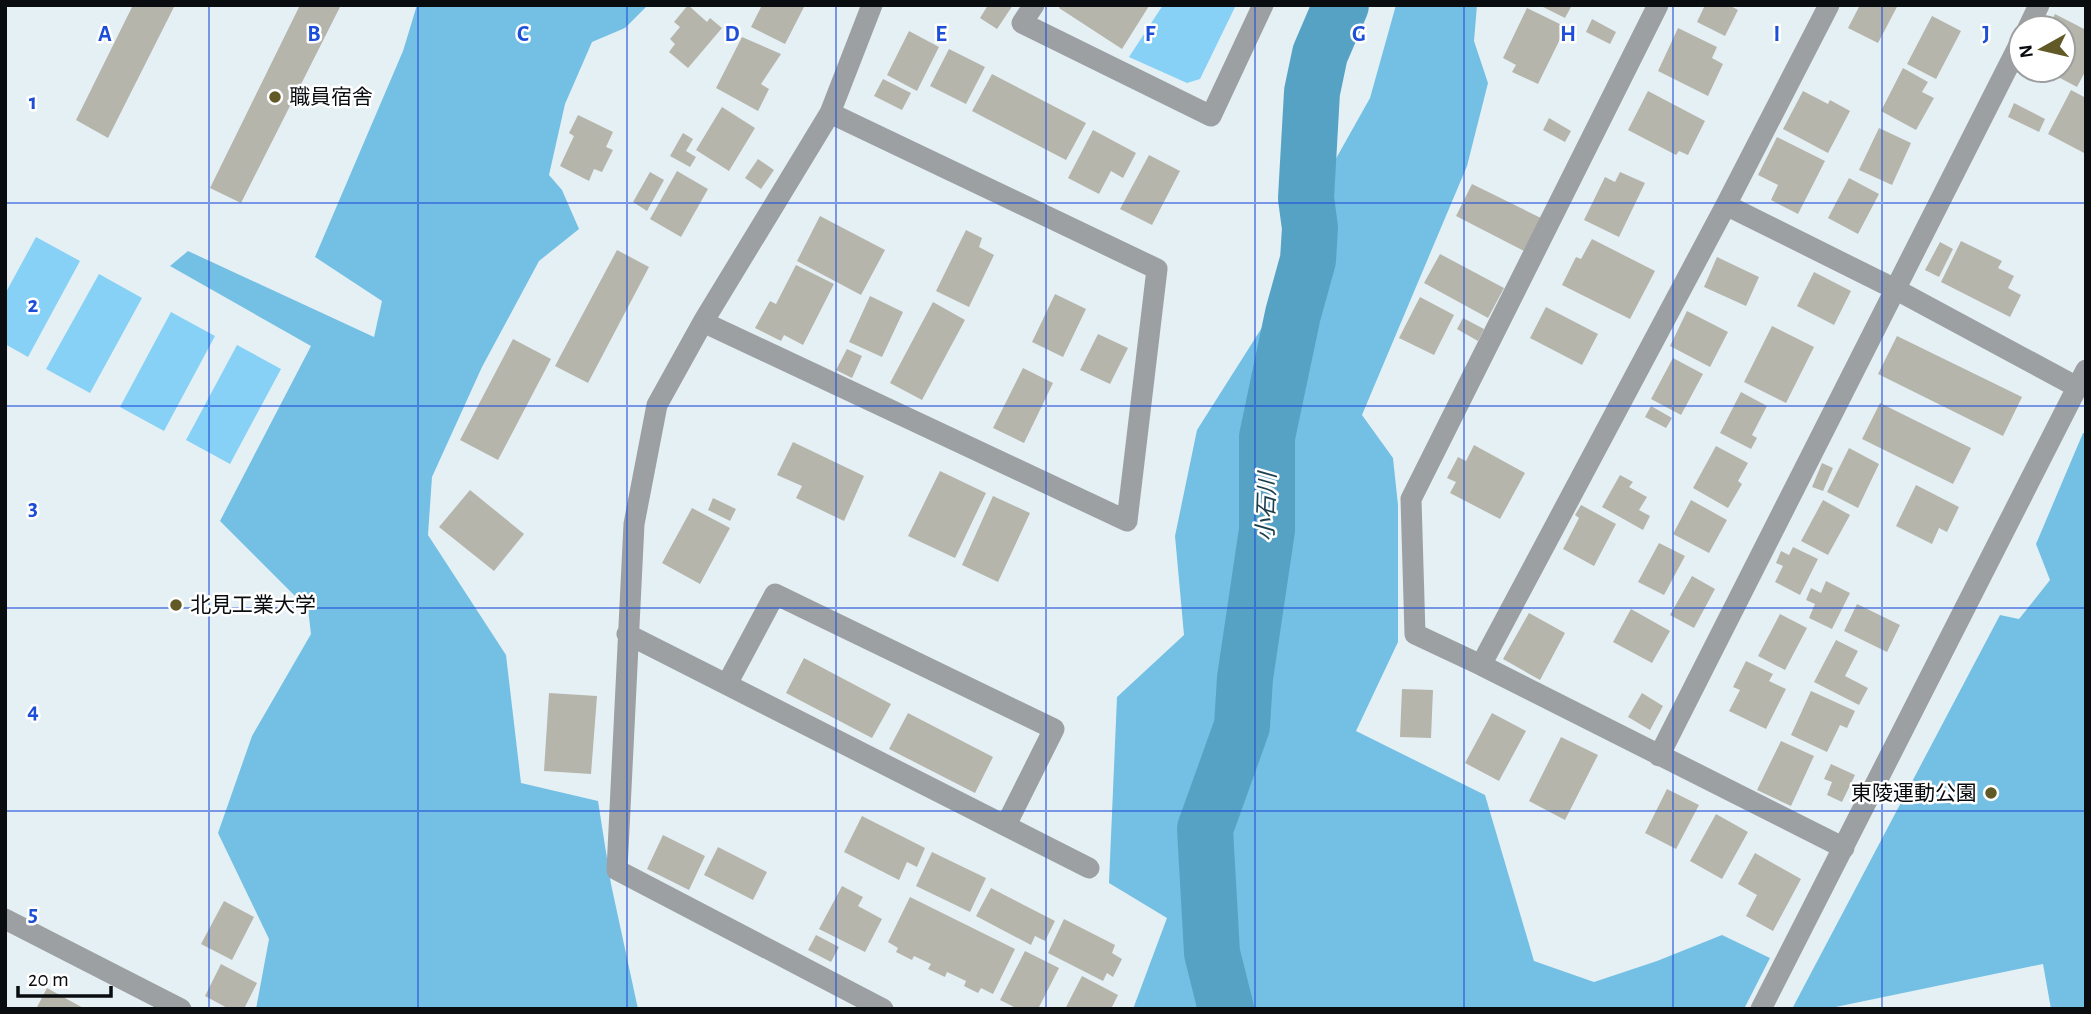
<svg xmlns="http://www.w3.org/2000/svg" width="2091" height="1014" font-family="'Alegreya Sans','Noto Sans JP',sans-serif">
<rect width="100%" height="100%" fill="#e5f0f5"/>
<path fill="#86d1f5" d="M1163 5H1236L1200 79 1187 83 1129 57Z
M36 237 80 261 28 357 5 344V294Z
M99 274 142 298 90 393 46 369Z
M171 312 215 336 164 431 120 407Z
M237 345 281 369 230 464 186 440Z"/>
<path fill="#74c0e4" d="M417 5H648L625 28 592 42 565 104 549 175 562 190 579 229 539 261 482 367 432 477 428 535 506 655 521 783 598 801 611 884 638 1009H256L269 939 218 833 252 736 311 634 308 609 220 521 311 346 170 266 188 251 374 337 382 301 315 257 403 51Z
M1396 5H1477L1474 41 1488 83 1467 166 1362 415 1393 458 1398 505V642L1356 731 1485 795 1534 961 1594 982 1657 961 1722 935 1770 958 1744 1009H1133L1167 918 1109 883 1117 697 1184 635 1175 536 1197 430 1289 285 1320 187 1370 98Z
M2083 433H2086V1009H2051L2043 964 1826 1009H1792L2000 615 2019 619 2050 580 2036 544Z"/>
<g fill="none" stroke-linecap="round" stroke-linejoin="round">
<path stroke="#56a2c5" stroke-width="56" d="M1226 1009 1212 953 1205 829 1242 726 1245 678 1267 530V437L1293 314 1308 260 1310 228 1306 198 1312 92 1320 54 1341 5"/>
</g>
<path fill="#b6b5ab" d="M133 5H175L108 138 76 120Z
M300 5H341L241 203 210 188Z
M688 5 707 22 710 18 722 28 688 68 669 52 675 44 670 39 680 27 674 22Z
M762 5H805L785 44 751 27Z
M988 5H1013L997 29 980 18Z
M1061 5H1147L1149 6 1122 49 1059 8Z
M1539 5H1572L1565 18Z
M1705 5H1729L1738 10 1725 36 1697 22Z
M1860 5H1898L1878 43 1848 28Z
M1527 8 1566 27 1538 84 1512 72 1516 65 1503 58Z
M2055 14 2086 30V70L2077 87 2045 70H2063V28H2048Z
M1932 16 1961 31 1936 79 1907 64Z
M1592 19 1616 32 1610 44 1586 32Z
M1678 28 1717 47 1712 58 1723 64 1708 96 1658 71Z
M909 31 939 47 917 91 887 75Z
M742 37 781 54 761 84 769 89 758 111 716 88Z
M949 49 985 67 966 104 930 86Z
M1903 68 1928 82 1922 92 1934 98 1916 130 1881 111Z
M992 74 1086 123 1066 160 972 111Z
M883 79 911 93 902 110 874 96Z
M2071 90 2086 98V154L2048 134Z
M1648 91 1705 121 1688 155 1679 151 1676 155 1628 130Z
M1803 91 1828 104 1830 100 1850 111 1828 153 1783 129Z
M2014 103 2045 119 2039 132 2008 117Z
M722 107 755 128 729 171 696 150Z
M578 115 613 132 606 147 613 150 602 172 594 169 589 181 560 166 574 136 569 133Z
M1549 118 1571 131 1565 142 1543 130Z
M1879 128 1911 143 1892 185 1859 170Z
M1093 130 1136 153 1123 178 1111 171 1099 194 1068 178Z
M683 133 693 139 686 151 696 157 690 167 670 156Z
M1777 137 1825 161 1798 214 1771 200 1778 185 1758 175Z
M1149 155 1180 171 1152 225 1120 209Z
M758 159 774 170 761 189 745 178Z
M677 171 708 189 681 237 650 219Z
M650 172 664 180 647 211 633 202Z
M1620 172 1645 183 1619 237 1584 220 1605 177 1615 182Z
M1849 178 1879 194 1858 234 1828 218Z
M1472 184 1543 219 1526 252 1456 216Z
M820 216 885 250 861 295 797 261Z
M966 230 982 238 979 247 994 255 969 307 936 291Z
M1592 239 1655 271 1630 319 1562 285 1576 257 1581 259Z
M1961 241 2002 261 1998 268 2014 276 2008 288 2021 295 2010 317 1941 282Z
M1940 242 1953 249 1939 277 1925 270Z
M617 250 649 267 588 383 555 366Z
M1440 254 1504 288 1488 318 1424 283Z
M1717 257 1759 277 1746 306 1704 287Z
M796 265 834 284 803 345 784 335 781 341 755 328 770 301 776 304Z
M1814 272 1851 291 1834 325 1797 306Z
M1055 294 1086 309 1063 357 1032 342Z
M870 296 903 312 882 357 849 342Z
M1420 297 1454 315 1434 355 1399 338Z
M933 302 965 320 922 400 890 383Z
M1546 307 1598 334 1582 365 1530 338Z
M1687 311 1728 332 1710 367 1670 346Z
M1463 318 1484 329 1478 341 1457 329Z
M1772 326 1814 347 1786 403 1744 382Z
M1098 334 1128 348 1110 384 1080 370Z
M1897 336 2022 397 2003 436 1878 374Z
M513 339 551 359 498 460 460 440Z
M847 349 862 356 852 378 836 370Z
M1673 358 1703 374 1681 415 1651 399Z
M1023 368 1053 383 1024 443 993 428Z
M1741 392 1767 406 1752 435 1757 438 1751 449 1720 433Z
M1880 403 1971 448 1953 484 1862 439Z
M1651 406 1672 418 1666 428 1645 417Z
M793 442 864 476 844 521 796 498 802 486 777 475Z
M1474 445 1525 473 1500 519 1450 493 1456 482 1447 478 1458 457 1466 461Z
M1716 446 1748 463 1738 481 1742 484 1728 508 1693 488Z
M1849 448 1879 464 1858 508 1827 492Z
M1822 463 1833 468 1823 491 1812 487Z
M940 471 986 493 955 558 908 536Z
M1620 475 1633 482 1629 487 1647 497 1639 510 1650 516 1643 530 1602 507Z
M1916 485 1959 507 1947 532 1939 528 1932 544 1896 526Z
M470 490 524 534 494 571 439 527Z
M993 496 1030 513 998 582 962 565Z
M713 498 736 509 730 521 708 510Z
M1691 500 1727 520 1709 553 1673 534Z
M1823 500 1850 515 1828 555 1801 541Z
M1581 505 1616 524 1594 566 1563 549 1579 518 1575 515Z
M692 508 730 528 700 584 662 563Z
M1659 543 1685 556 1664 595 1638 582Z
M1793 547 1818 559 1800 595 1775 582 1783 566 1776 563 1781 551 1789 555Z
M1692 576 1715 589 1694 628 1670 615Z
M1826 581 1850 593 1832 629 1809 618 1815 604 1806 600 1811 588 1821 593Z
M1857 604 1900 625 1887 652 1844 631Z
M1631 609 1670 631 1652 663 1613 642Z
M1529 613 1565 633 1540 680 1503 659Z
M1780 614 1807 628 1785 670 1758 656Z
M1836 640 1858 651 1845 676 1868 688 1859 705 1814 682Z
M804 658 891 704 872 738 786 693Z
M1746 661 1773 674 1769 681 1786 689 1766 729 1729 711 1740 690 1733 687Z
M1402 689 1433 690 1431 738 1400 737Z
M1811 691 1855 711 1847 728 1840 725 1827 752 1791 735Z
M549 693 597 696 591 774 544 771Z
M1642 693 1663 706 1650 730 1628 717Z
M908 713 993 757 975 793 889 749Z
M1492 713 1526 731 1499 781 1465 763Z
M1561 737 1598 755 1565 820 1529 801Z
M1781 741 1814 756 1791 806 1757 790Z
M1831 764 1855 775 1842 802 1827 795 1832 782 1824 779Z
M1667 789 1699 805 1676 849 1645 833Z
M1716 814 1748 832 1722 879 1690 861Z
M862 816 925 848 917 867 907 862 899 880 844 852Z
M663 835 705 856 689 890 647 869Z
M718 847 767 872 753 900 704 875Z
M932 852 986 878 970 912 916 886Z
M1755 853 1801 879 1773 931 1746 916 1757 895 1738 884Z
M842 886 863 897 858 906 882 919 865 952 819 929Z
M991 888 1055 921 1045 941 1035 936 1031 945 976 916Z
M910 897 1015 949 993 994 981 988 978 993 964 986 966 981 947 972 945 977 928 969 931 964 914 956 912 960 896 952 898 948 888 942Z
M224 901 254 917 232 960 201 944Z
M1064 919 1115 945 1112 953 1122 959 1113 977 1107 973 1103 981 1048 953Z
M816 935 839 947 831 962 808 950Z
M1025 951 1059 968 1038 1009H1018L1000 1000Z
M221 964 257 983 244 1009H229L205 996Z
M1082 976 1118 995 1111 1009H1065Z
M47 988 85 1009H36Z"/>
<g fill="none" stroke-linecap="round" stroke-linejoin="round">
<path stroke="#9ca0a3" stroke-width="21" d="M872 5 830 113 703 322 657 405 634 524 617 870 883 1009
M1034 5 1022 23 1211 116 1263 5
M1658 5 1411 499 1415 634 1481 665 1844 848
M2028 28 2039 5
M1726 205 1895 289 2077 387
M703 322 1127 521 1157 269 830 113
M627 634 1089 868
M1481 665 1726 205 1829 5
M727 684 775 594 1054 729 1006 825
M1659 756 2021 41
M1761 1009 2086 370"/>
<path stroke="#9ca0a3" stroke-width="21" d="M5 919 181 1009"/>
</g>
<path fill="none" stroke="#1d4ed8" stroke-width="2" stroke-opacity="0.55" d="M209 5V1009M418 5V1009M627 5V1009M836 5V1009M1046 5V1009M1255 5V1009M1464 5V1009M1673 5V1009M1882 5V1009M5 203H2086M5 406H2086M5 608H2086M5 811H2086"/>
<g fill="#615a27" stroke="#fff" stroke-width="2.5">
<circle cx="275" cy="97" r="7"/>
<circle cx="176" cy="605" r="7"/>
<circle cx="1991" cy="793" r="7"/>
</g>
<g text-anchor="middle" stroke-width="5" stroke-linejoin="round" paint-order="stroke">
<g font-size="21" fill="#090d0f" stroke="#fff" text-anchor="start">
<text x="289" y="104">職員宿舎</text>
<text x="190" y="612">北見工業大学</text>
<text x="1977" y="800" text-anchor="end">東陵運動公園</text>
</g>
<g font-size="23" font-style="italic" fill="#1c3f4e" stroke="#fff">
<text transform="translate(1266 507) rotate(-88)" y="8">小石川</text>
</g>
</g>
<g font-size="23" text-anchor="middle" font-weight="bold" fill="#1d4ed8" stroke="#fff" stroke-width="5" stroke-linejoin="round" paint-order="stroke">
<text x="105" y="41">A</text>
<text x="314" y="41">B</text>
<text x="523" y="41">C</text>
<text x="732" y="41">D</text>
<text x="941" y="41">E</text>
<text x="1150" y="41">F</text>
<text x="1359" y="41">G</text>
<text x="1568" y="41">H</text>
<text x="1777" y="41">I</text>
<text x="1986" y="41">J</text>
<text x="33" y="109">1</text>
<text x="33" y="312">2</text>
<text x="33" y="515">3</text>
<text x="33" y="718">4</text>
<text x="33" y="921">5</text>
</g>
<rect width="2091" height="1014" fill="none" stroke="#090d0f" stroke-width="14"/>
<g transform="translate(2042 49) rotate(262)"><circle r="33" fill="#ffffff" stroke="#9d9e9f" stroke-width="2"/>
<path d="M0-5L12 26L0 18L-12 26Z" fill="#615a27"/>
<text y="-10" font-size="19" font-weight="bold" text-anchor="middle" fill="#090d0f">N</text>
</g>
<path d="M18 986v10h93v-10" fill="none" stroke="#090d0f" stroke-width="3.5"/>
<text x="28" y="986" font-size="21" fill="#090d0f" stroke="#ffffff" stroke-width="5" paint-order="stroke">20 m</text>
</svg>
